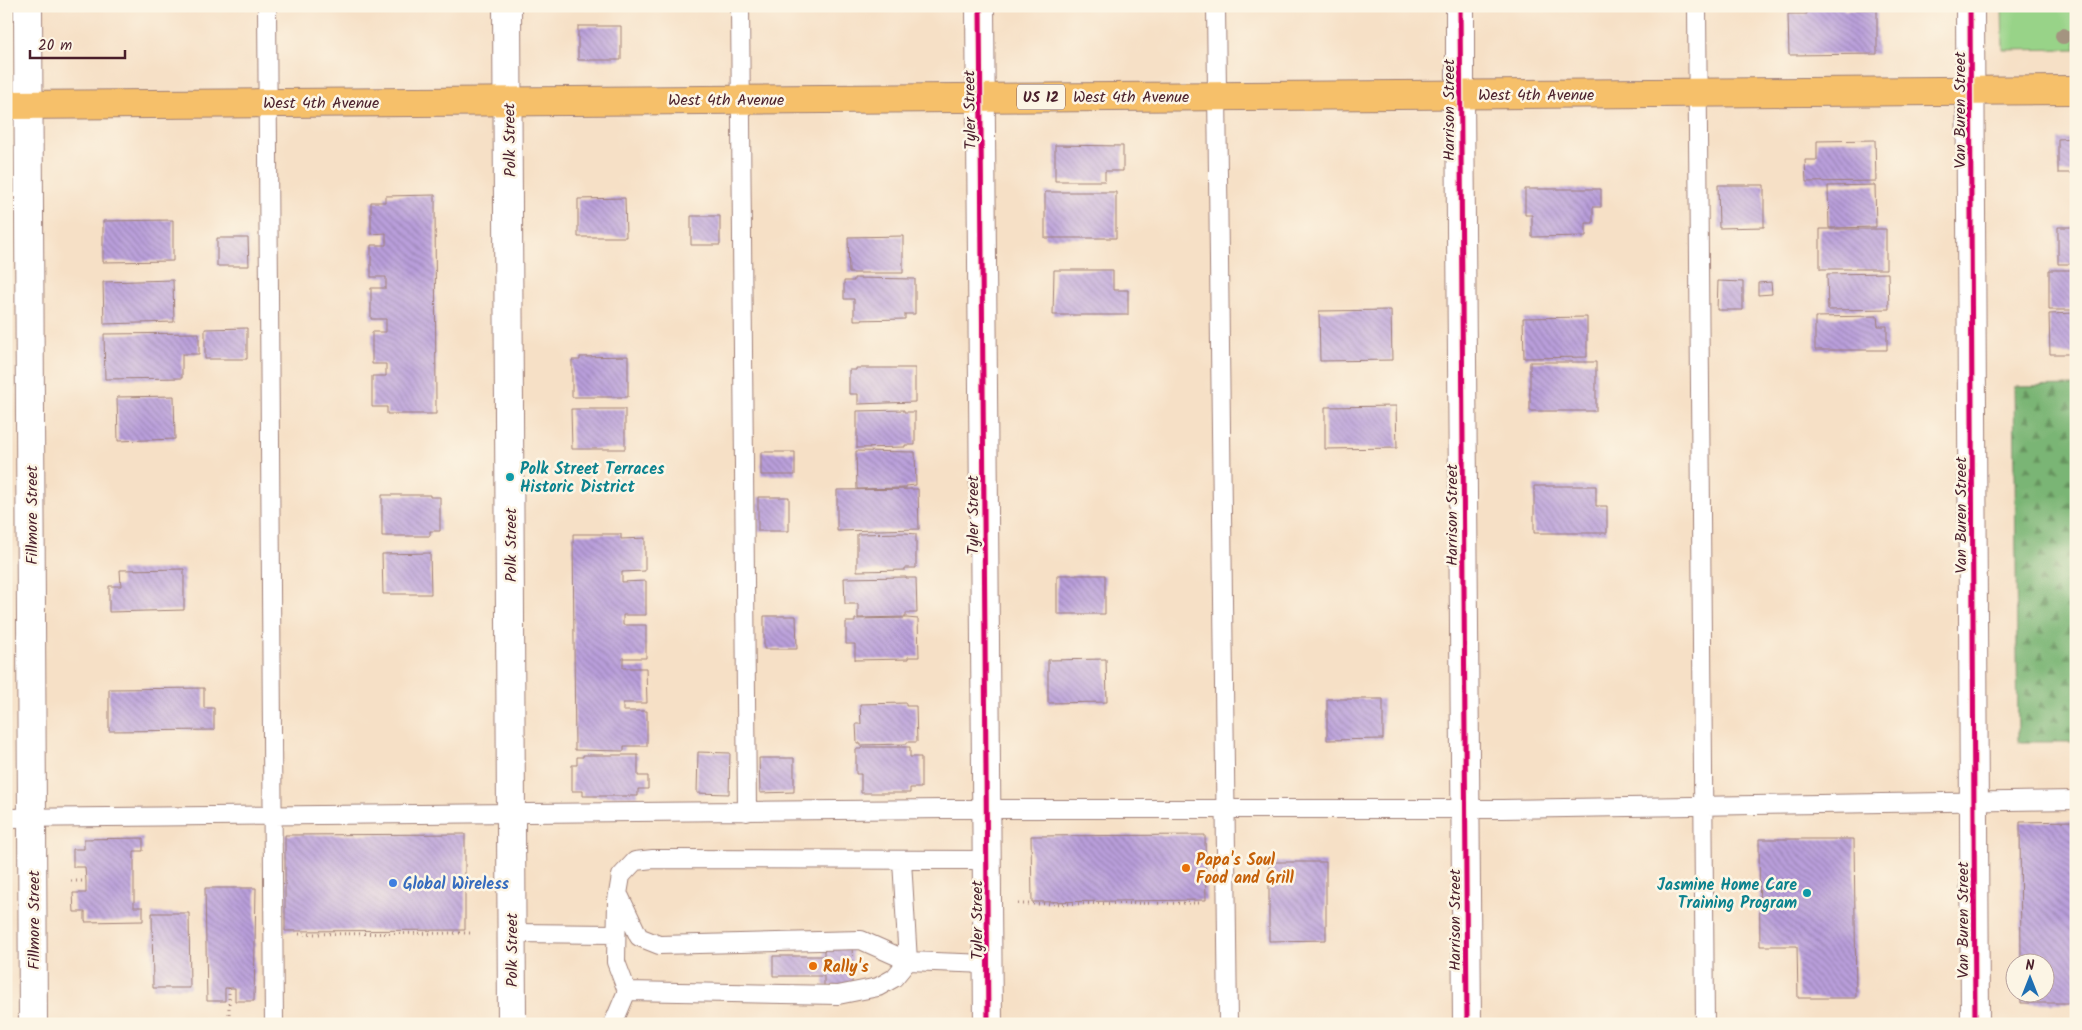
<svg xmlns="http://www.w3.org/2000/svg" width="2082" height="1030" font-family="Kalam,sans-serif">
<defs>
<pattern id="forest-firs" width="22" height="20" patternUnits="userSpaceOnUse" patternTransform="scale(1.25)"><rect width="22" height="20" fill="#7ab574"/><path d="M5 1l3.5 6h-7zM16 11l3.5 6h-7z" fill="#66935f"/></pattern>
<pattern id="building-back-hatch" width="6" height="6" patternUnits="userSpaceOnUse" patternTransform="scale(1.25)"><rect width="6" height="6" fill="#b99fdb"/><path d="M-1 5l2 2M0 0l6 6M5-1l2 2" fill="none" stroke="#9881b2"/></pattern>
</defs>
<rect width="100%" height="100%" fill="#fcf5e5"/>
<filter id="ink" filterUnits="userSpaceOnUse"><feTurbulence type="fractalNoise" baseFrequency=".02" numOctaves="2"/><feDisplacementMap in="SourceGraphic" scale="10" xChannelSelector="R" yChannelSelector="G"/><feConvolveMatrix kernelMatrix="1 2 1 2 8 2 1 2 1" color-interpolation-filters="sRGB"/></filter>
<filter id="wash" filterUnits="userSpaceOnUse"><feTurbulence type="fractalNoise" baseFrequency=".0096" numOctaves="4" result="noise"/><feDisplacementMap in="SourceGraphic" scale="20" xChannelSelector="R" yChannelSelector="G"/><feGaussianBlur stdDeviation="1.12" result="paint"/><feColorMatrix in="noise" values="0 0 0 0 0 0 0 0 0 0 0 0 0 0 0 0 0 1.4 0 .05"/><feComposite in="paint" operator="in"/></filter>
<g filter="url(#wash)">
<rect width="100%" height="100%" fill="#f6e0c6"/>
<path fill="#98d388" stroke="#71795a" d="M2002 6H2076V49L2003 50Z"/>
<path fill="url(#forest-firs)" stroke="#626a50" d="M2076 386V742H2018L2014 387Z"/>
<g id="blocks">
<path fill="url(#building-back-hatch)" d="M1806 7H1844V10L1877 9V54L1789 55 1788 14H1807Z
M578 26H621V60H578Z
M2076 138V173H2058V139Z
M1875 140 1876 181 1806 182 1805 160H1817V141Z
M1055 145 1123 146V171H1105V181H1055Z
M1718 185H1764V227L1719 228Z
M1875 185 1876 227 1829 228 1828 186Z
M1525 189H1601V207H1593V223H1586V236L1532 237V215H1525Z
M1045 192H1116V238H1045Z
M435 195 436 414H387V407H372V376H386V364H372V332H386V319H371V288H386V277H371V245H386V233L371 234V202H385V196Z
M625 198 626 237H578V199Z
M691 216H720V245H691Z
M173 220V261L103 262V221Z
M2058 227H2076V264H2058Z
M1820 229H1886V269H1820Z
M903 236V273H849L848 237Z
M217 238H248L249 266H217Z
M1054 270H1113V290H1128V315H1053Z
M2049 270H2076V310H2049Z
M1888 273 1889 309 1828 310 1827 274Z
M854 278 915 279V314H905V319L854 320V299H844V281H854Z
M173 280 174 322 104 324 103 282Z
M1718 281 1743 282V310H1717Z
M1771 282 1772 294 1758 295V283Z
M1391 310 1392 360 1320 361 1319 311Z
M2076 313V354H2050L2049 314Z
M1877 316 1878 326H1887V350H1815V317Z
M1587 317V357L1524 358 1523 318Z
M247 328V359H205V329Z
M199 333V354H182V378L105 379 104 334Z
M628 356V397H572V360H580V357Z
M1530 362H1596V411H1530Z
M856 368H915V402L858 404V394H849V370H856Z
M174 396 175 439 118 441 117 397Z
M1396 406 1397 448 1325 449V407Z
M571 409H625V449H572Z
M904 410V412H915V445H905V447L857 448V411Z
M856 451 915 452 916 485 906 486V488L857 489Z
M761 452H795V475H761Z
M1534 486H1596V506H1607V533H1534Z
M918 489 919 529 837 531V490Z
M382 495H430V497H440V531H430V536H382Z
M758 497H789V531H758Z
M905 533 916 534V568H905V570L857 571V534Z
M573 534H621V539L645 538V571L622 572V582L646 581V615H623V625H646V658H623V668H646L647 703H623V711H647V746H624V751L575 750Z
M430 553 431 594H383L382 554Z
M184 569V610L109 612V586H121L120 570Z
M1057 575H1105V614H1057Z
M906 577V578H916L917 613H906V617L858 618V604H845L844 578Z
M764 616H796L797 649H764Z
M907 618 918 619 919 657H908V659L855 660V644H846V622H855V619Z
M1106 659 1107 702 1048 703V660Z
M204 688V708H214V730L109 731V689Z
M1327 699H1383V739L1327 740Z
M906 703V706H916L917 742H907V744L860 745V743H857L856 724H861L860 704Z
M861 747H910V757H921V788H910V793H861V774H856V749H861Z
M698 752 730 753 729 794 697 793Z
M583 755H638V776H648V789H638V796H583V791H572V765H577V757H583Z
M759 758H794V792L760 793Z
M2076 821V1003H2021V992H2044V962H2021L2020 822Z
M465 834V930L285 931V835Z
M1205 835 1206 900 1032 902 1031 836Z
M143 838V851H134V907H143V921L85 922V912H74L73 893H86V881L85 867H73V849H84V839Z
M1759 839H1854L1856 998H1798L1797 946H1760Z
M1269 862H1326V940L1269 941Z
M205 888H256L254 1001H235V988H225V1001H207Z
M152 913H189L190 988H153Z
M824 945H852L853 973H852V986H824V976H773V956H824Z"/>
</g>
</g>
<g filter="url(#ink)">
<use href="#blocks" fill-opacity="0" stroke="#a08078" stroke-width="1"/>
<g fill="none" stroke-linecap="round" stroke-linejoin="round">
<defs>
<path id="service" d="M267 6 274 1024
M740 6 747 812
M1216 6 1228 1024
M1697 6 1705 1024
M6 818 946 809H1502L2076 800
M902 861 908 961 894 978 878 987 838 995 627 991 616 962 617 900 621 876 635 861 653 859 988 860
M620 897 639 937 659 945 861 940 908 961 988 964
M511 933 616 934
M613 1024 627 991"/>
<path id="minor" d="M28 6 33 1024
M507 6 512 1024
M980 6 988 1024
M1460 6V94
M1970 6 1975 1024"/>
<path id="tertiary" d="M1460 94 1467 1024"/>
<path id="primary" d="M6 105 2076 90"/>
</defs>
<use href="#service" stroke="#a08078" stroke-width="20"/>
<use href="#minor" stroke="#a08078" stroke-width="30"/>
<use href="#tertiary" stroke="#a08078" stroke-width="30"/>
<use href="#primary" stroke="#a08078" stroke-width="30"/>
<path stroke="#a08078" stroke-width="3" stroke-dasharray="1 4" stroke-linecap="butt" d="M71 881H86
M1018 904 1202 903
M299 934 470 933
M229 988V1024"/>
<use href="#service" stroke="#fff" stroke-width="18"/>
<use href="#minor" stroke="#fff" stroke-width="28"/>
<use href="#tertiary" stroke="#fff" stroke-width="28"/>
<use href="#primary" stroke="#f6c06b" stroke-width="28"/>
<defs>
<path id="cycleway" d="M980 6 988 1024
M1460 6 1467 1024
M1970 6 1975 1024"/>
</defs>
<use href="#cycleway" stroke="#fcf5e5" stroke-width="8"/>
<use href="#cycleway" stroke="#d6006c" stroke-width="5"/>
</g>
<circle fill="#a49480" cx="2063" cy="36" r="8"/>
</g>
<g fill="#0f9aa8" stroke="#fcf5e5" stroke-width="2">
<circle cx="510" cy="477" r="5"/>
<circle cx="1807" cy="893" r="5"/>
</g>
<g fill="#e8710a" stroke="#fcf5e5" stroke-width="2">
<circle cx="1186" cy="868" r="5"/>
<circle cx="813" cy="966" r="5"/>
</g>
<circle fill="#3f7fe0" stroke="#fcf5e5" stroke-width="2" cx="393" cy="883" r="5"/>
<g text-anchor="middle" stroke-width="5" stroke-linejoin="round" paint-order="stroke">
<rect fill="#fcf5e5" stroke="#7f5f63" stroke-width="1" x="1017" y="84.5" width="48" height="25" rx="4"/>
<g font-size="15" font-weight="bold" fill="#4a1f2b">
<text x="1041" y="102">US 12</text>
</g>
<g font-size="16" fill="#4a1f2b" stroke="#fcf5e5">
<text x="1536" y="100">West 4th Avenue</text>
<text x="1131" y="102">West 4th Avenue</text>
<text x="726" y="105">West 4th Avenue</text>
<text x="321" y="108">West 4th Avenue</text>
<text transform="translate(969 110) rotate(-91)" y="6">Tyler Street</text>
<text transform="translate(1448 110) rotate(-90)" y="6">Harrison Street</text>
<text transform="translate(1959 110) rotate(-90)" y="6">Van Buren Street</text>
<text transform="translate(509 140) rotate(-91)" y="6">Polk Street</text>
<text transform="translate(31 515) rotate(-90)" y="6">Fillmore Street</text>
<text transform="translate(972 515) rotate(-90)" y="6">Tyler Street</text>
<text transform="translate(1451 515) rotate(-90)" y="6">Harrison Street</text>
<text transform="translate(1960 515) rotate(-90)" y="6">Van Buren Street</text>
<text transform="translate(510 545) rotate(-90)" y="6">Polk Street</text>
<text transform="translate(33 920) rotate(-90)" y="6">Fillmore Street</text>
<text transform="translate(976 920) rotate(-90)" y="6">Tyler Street</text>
<text transform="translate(1454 920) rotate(-90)" y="6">Harrison Street</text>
<text transform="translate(1962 920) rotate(-90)" y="6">Van Buren Street</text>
<text transform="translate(511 950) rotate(-90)" y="6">Polk Street</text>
</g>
<g font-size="16" font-weight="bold" fill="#0d838f" stroke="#fcf5e5" text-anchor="start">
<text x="520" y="474">Polk Street Terraces<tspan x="520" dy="18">Historic District</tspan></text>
<text x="1797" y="890" text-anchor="end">Jasmine Home Care<tspan x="1797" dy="18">Training Program</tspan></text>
</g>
<g font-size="16" font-weight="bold" fill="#c56008" stroke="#fcf5e5" text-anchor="start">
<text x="1196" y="865">Papa's Soul<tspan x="1196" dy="18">Food and Grill</tspan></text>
<text x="823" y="972">Rally's</text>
</g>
<g font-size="16" font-weight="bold" fill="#366cbe" stroke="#fcf5e5" text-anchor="start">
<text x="403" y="889">Global Wireless</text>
</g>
</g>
<rect width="2082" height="1030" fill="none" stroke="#fcf5e5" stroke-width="25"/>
<g transform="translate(2030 978)"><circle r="24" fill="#fcf5e5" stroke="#b59f9b"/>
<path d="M0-4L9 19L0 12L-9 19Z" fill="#1f6fb2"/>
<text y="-8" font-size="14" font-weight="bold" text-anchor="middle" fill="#4a1f2b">N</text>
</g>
<path d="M30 50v8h95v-8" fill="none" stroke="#4a1f2b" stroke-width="2.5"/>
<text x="38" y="50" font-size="15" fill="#4a1f2b" stroke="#fcf5e5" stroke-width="4" paint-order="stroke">20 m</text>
</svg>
